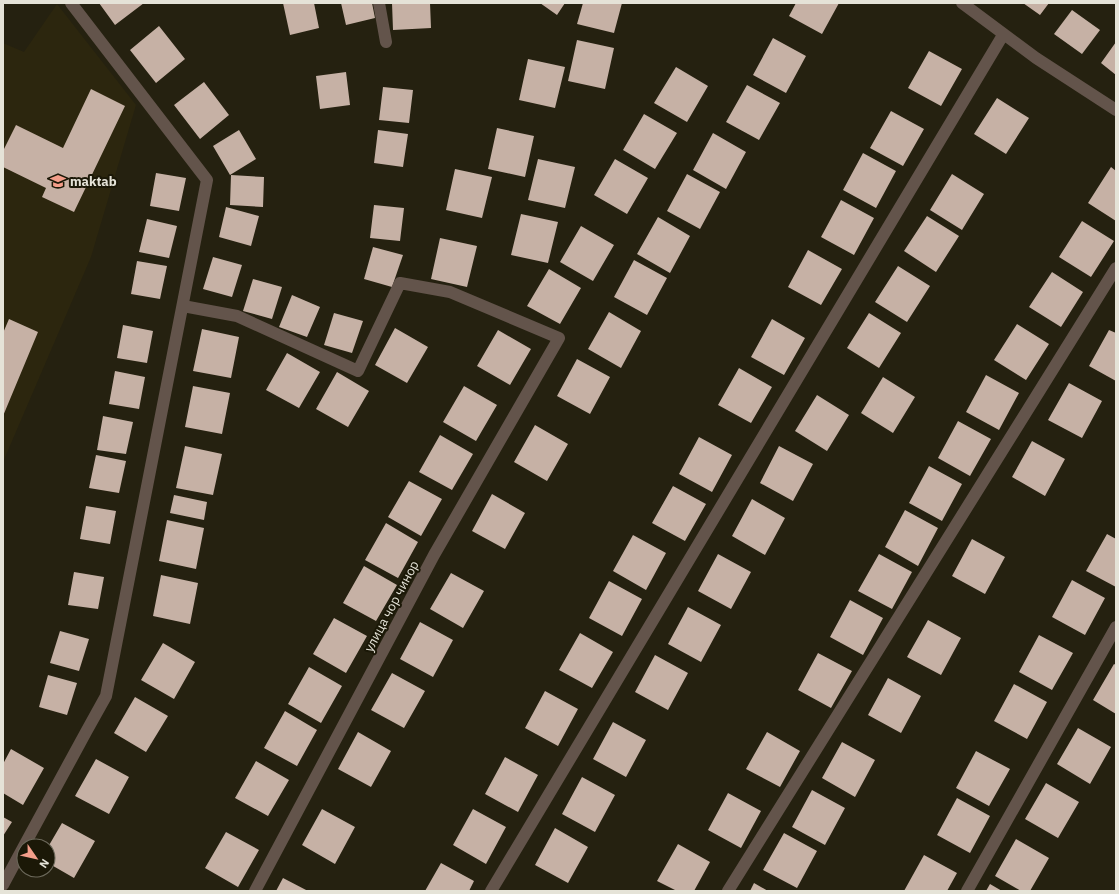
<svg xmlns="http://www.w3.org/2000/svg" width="1119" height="894" font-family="'IBM Plex Sans',sans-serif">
<rect width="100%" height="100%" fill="#252110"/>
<path fill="#2c260e" d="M57 4 136 105 91 257 3 462V43L24 52Z"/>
<path fill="#c6b1a5" d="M99 3H144L115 25Z
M283 3H314L319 28 290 35Z
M341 3H372L375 18 346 25Z
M392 3H430L431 28 393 30Z
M540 3H565L557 15Z
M583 3H622L614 33 577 24Z
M796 3H839L822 34 789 16Z
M1023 3H1049L1040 15Z
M1072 10 1100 30 1082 54 1054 34Z
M159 26 185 59 156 83 130 50Z
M773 38 806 56 786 93 753 75Z
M577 40 614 48 605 89 568 81Z
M1116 42V75L1101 63Z
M929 51 962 69 941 106 908 88Z
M528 59 565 67 555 108 519 100Z
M676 67 708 86 687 122 654 103Z
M346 72 350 105 320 109 316 76Z
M204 82 229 115 200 139 174 105Z
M747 85 780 103 759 140 726 122Z
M383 87 413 90 409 123 379 120Z
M91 89 125 106 74 212 42 197 46 188 3 167V151L16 125 63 148Z
M997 98 1029 118 1006 154 974 134Z
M891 111 924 129 903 166 870 148Z
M644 114 677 133 655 169 623 150Z
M497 128 534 136 525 177 488 169Z
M239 130 256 159 230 175 213 146Z
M378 130 408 134 403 167 374 163Z
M713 133 746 152 726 189 693 170Z
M863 153 896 171 876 208 843 190Z
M538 159 575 167 565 208 528 200Z
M615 159 648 178 627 214 594 195Z
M1111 167 1116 171V221L1088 203Z
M455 169 492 177 482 218 446 210Z
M156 173 186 178 179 211 150 206Z
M687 174 720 192 700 229 667 211Z
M952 174 984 194 962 230 930 210Z
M231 175 264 177 263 207 230 205Z
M841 200 874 218 854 255 821 237Z
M374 205 404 208 400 241 370 238Z
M226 207 259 216 251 246 219 237Z
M521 214 558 222 548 263 511 255Z
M927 216 959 236 936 272 904 251Z
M658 217 690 236 670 273 637 254Z
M147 219 177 226 169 258 139 252Z
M1082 221 1114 241 1091 277 1059 257Z
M581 226 614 245 593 281 560 262Z
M440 238 477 246 467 287 431 279Z
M373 247 403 255 392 287 364 279Z
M808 250 842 269 821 305 788 287Z
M213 257 242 265 232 297 203 289Z
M634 260 667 278 647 315 614 297Z
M137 261 167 266 160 299 131 294Z
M898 266 930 286 907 322 875 302Z
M549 269 581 288 560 324 527 306Z
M1052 272 1083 292 1061 327 1029 307Z
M253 279 282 287 272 319 243 311Z
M292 295 320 307 307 337 279 327Z
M609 312 641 331 621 368 588 349Z
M334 313 363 321 352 353 324 345Z
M869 313 901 333 879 368 847 348Z
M9 319 38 332 3 416V333Z
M772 319 805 338 784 375 751 357Z
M1017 324 1049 344 1026 380 994 360Z
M123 325 153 331 147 363 117 358Z
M395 328 428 347 407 383 375 365Z
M202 329 239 337 231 378 193 371Z
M498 330 531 349 510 385 477 366Z
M1109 330 1116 333V381L1089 366Z
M287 353 320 372 299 408 266 390Z
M577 359 610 377 590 414 557 396Z
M739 368 772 387 751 423 718 405Z
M115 371 145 377 139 409 109 404Z
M337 372 369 391 348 427 316 409Z
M986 375 1019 393 999 430 966 412Z
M883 377 915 397 893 433 861 413Z
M1069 383 1102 401 1082 438 1048 420Z
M193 386 230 393 222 434 185 427Z
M464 386 497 405 476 441 443 422Z
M817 395 849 415 827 451 795 431Z
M103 416 133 422 126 454 97 450Z
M958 421 991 439 970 476 938 458Z
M535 425 568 444 547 481 514 462Z
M440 435 473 454 452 490 419 472Z
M699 437 732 455 712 492 679 474Z
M1032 441 1065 459 1045 496 1012 477Z
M185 446 222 454 213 495 176 488Z
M779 446 813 464 793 501 760 483Z
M96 455 126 461 119 493 89 488Z
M929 466 962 484 942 521 909 503Z
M409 481 442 499 421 536 388 517Z
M673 486 706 504 685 541 652 523Z
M492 494 525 513 505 549 472 531Z
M174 495 207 502 204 520 170 513Z
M752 499 785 518 765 555 732 536Z
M86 506 116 511 110 544 80 539Z
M905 510 938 528 918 566 885 547Z
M167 520 204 528 196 569 159 561Z
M386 523 418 542 398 578 365 560Z
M1107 534 1116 539V587L1086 571Z
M633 535 666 553 646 590 613 571Z
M972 539 1005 557 985 594 952 576Z
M718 554 751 572 731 609 698 591Z
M879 554 912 572 892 609 858 591Z
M364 566 397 585 376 621 343 603Z
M74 572 104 577 98 609 68 605Z
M451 573 484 591 463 628 430 609Z
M161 575 198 583 190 624 153 616Z
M1072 580 1105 598 1085 635 1052 617Z
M609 581 642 599 622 636 589 618Z
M850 600 883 618 863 655 830 637Z
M688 607 721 625 701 662 668 644Z
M334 618 367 636 346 673 313 654Z
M928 620 961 638 941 675 907 657Z
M420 622 453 640 433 677 400 659Z
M60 631 89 639 79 671 50 663Z
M580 633 613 652 592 688 559 670Z
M1039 635 1073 653 1052 690 1019 672Z
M163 643 195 662 174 699 141 680Z
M818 653 852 671 831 708 798 690Z
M655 655 688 673 668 710 635 692Z
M1114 664 1116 665V714L1093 700Z
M309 667 342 686 321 723 288 704Z
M392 673 425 691 404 728 371 710Z
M48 675 77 683 67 715 39 707Z
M888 678 921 696 901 733 868 715Z
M1014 684 1047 702 1027 739 994 721Z
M545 691 578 709 558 746 525 728Z
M135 697 168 716 146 752 114 733Z
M285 711 317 730 297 766 264 748Z
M613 722 646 740 626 777 593 759Z
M1078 728 1111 747 1090 784 1057 764Z
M358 732 391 751 371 787 338 769Z
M767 732 800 751 780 787 746 769Z
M842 742 875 760 855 797 822 778Z
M11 749 44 768 23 805 3 793V764Z
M976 751 1010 769 989 806 956 788Z
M505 757 538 775 518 812 485 794Z
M96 759 129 777 109 814 75 796Z
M256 761 289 780 268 816 235 798Z
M582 777 615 795 595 832 562 814Z
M1046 783 1079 802 1058 838 1025 819Z
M812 790 845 808 825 845 792 827Z
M728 793 761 811 741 848 708 830Z
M957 798 990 816 970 853 937 835Z
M322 809 355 827 335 864 302 845Z
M473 809 506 827 486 864 453 845Z
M3 817 12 822 3 836Z
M62 823 95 841 74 878 48 863V847Z
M555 828 588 847 568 883 535 865Z
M226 832 259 850 238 887 205 868Z
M784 833 817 851 797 888 763 870Z
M1016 839 1049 858 1030 891H1021L995 876Z
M678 844 710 862 694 891H677L657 881Z
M924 855 957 873 947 891H904Z
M441 863 474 881 469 891H425Z
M283 878 308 891H276Z
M754 883 768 891H750Z
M990 884 1002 891H986Z"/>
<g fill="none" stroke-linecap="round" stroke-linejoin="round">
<path stroke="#63544b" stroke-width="12" d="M379 3 386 42
M962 3 1036 58 1116 110
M183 306 237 316 358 371 400 283 450 292 559 338 434 555 255 891
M24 846 86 732 106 696 207 180 71 3
M3 885 24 846
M491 891 1003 35
M728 891 1116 268
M967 891 1116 627"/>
</g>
<defs>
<symbol id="school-bare" viewBox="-9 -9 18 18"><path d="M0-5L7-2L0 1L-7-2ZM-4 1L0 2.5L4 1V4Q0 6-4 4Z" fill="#f49e8a" stroke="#1b1807" stroke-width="2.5" paint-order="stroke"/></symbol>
</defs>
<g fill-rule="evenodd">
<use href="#school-bare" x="47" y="170" width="22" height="22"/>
</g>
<g text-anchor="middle" stroke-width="4" stroke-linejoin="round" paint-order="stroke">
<g font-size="13" font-weight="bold" fill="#e5e3d8" stroke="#1b1807" text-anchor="start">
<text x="70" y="186">maktab</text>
</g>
<g font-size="13" fill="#e5e3d8" stroke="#1b1807">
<text transform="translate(391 606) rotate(-62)" y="5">улица чор чинор</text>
</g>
</g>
<rect width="1119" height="894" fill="none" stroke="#e5e3d8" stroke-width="8"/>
<g transform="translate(36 858) rotate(124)"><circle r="19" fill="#1b1807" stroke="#6c695b"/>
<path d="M0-3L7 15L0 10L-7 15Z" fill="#f49e8a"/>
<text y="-6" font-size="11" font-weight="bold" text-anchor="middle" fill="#e5e3d8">N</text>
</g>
</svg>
